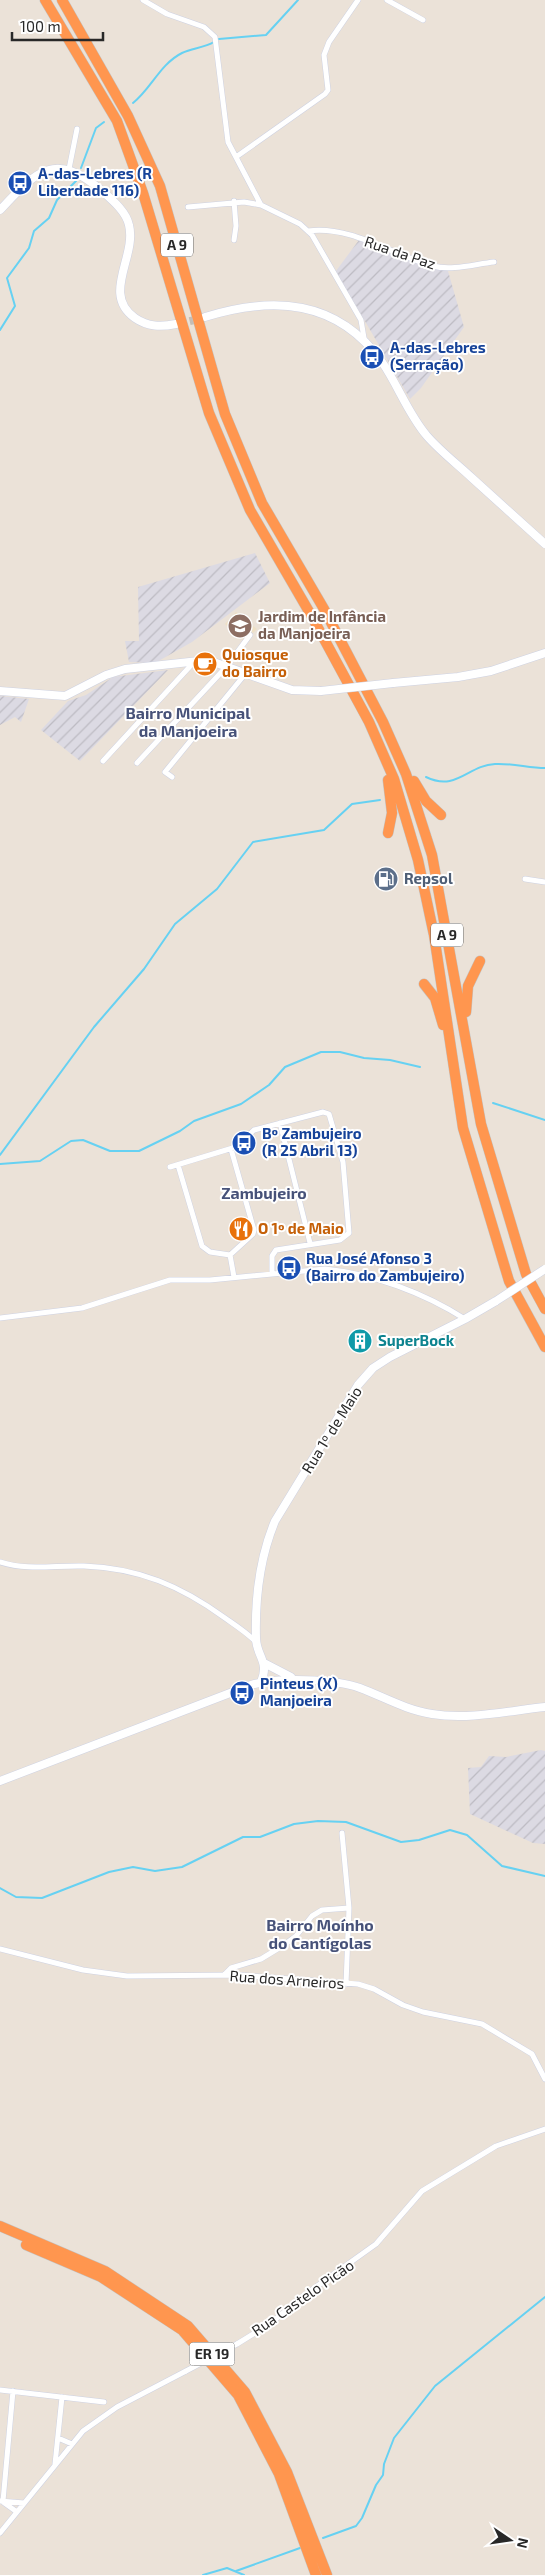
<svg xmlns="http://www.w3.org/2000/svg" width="545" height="2575" font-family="'Exo 2',sans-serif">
<defs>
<pattern id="industrial-furrows" width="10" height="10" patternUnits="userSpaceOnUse" patternTransform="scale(1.25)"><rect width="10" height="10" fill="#dcdae3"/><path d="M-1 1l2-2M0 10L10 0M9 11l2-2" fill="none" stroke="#bdbbc3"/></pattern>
</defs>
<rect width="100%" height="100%" fill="#ebe2d8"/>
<path fill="url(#industrial-furrows)" d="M359 240 448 271 464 327 421 388 410 399 336 271Z
M255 553 270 583 192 642 155 663 129 662 125 641H139L138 587Z
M168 670 80 761 41 730 68 701 86 695 113 677Z
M0 696 29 699 21 722 15 717 0 725Z
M541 1750 545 1751V1844L533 1843 470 1814 468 1768 481 1767 489 1756 506 1757Z"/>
<path fill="#eee0c6" d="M236 612 257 629 253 633 251 631 243 640 225 624Z"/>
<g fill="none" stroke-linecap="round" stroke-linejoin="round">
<path stroke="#66d1f2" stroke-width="2" d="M219 39 266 35 298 0
M133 103C151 89 160 64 182 53 192 48 204 48 214 42
M81 168 96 128 104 122
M0 330 15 306 7 278 29 248 34 231 49 218 57 200 76 181
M426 777C457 792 468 765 495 764 512 763 529 768 545 768
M493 1103 545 1120
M0 1155 94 1027 144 969 175 924 217 889 253 842 324 830 352 804 380 800
M0 1164 40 1161 71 1141 83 1140 110 1151H139L180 1131 194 1121 241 1104 269 1085 285 1067 321 1052H340L364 1058 390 1060 420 1067
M0 1888 16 1897 42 1898 109 1872 133 1867 155 1871 182 1867 243 1837H260L294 1824 318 1821 346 1822 401 1842 419 1840 450 1830 467 1835 502 1866 545 1876
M323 2538 356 2526 362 2518 376 2485 383 2475 384 2464 394 2438 435 2386 545 2297
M236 2571 300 2548
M203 2575 227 2568 244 2575"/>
<path stroke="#c4bdb5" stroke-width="8" stroke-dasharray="8 4" stroke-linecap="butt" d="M178 324 203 318"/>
<defs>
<path id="street" d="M143 0 167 14 204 27 215 37 228 142 261 205
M387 0 423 20
M236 157 325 94 328 90 324 55 329 42 358 0
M69 169 77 129
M234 201 236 226 234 240
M188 207 244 202 261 205 300 224 312 235 361 320 364 338
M308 231C351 225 392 255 433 266 452 271 475 264 494 262
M103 761 194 662
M137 763 227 666 250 635
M172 777 165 772 246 673
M525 879 545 882
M280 1123 310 1243
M178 1165 202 1246 210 1252 230 1255 234 1277
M170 1167 236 1147 254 1130 323 1112 329 1114 343 1162 349 1233 340 1240 276 1250 272 1256V1273
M230 1255 253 1234 254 1230 231 1149
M0 1318 82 1308 170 1280H210L325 1269C374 1274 424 1293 465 1319
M0 1562C28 1571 55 1565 84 1566 139 1568 181 1586 225 1618 235 1625 246 1632 255 1641
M0 1949 83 1970 127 1976 239 1975 358 1984 374 1989 403 2005 423 2012 482 2024 532 2054 545 2079
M224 1975 231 1968 261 1959 284 1945 296 1936 312 1916 322 1910 349 1908 342 1833
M346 1984 349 1908
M237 2344 271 2323 306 2294 376 2244 422 2191 496 2146 545 2129
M0 2390 104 2402
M58 2438 72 2444
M55 2464 62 2397
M0 2501 24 2503
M3 2501 13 2391
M3 2502 17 2512
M0 2533 83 2431 117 2407 186 2371"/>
<path id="secondary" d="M0 210C36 172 54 150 101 190 111 199 126 211 129 225 137 257 101 294 135 318 148 327 161 327 176 324
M205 317C273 296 337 299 382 362 398 385 408 414 427 436 440 451 457 464 472 478 496 500 521 522 545 544
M393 683 458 677 491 671 545 653
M0 691 65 696 106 675 125 669 208 660 292 690 321 691
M264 1663 291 1677
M261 1682C270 1661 256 1656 256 1638 255 1600 260 1557 275 1521L358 1385 373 1368 390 1357 465 1319 496 1301
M0 1781 251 1685C276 1677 336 1679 360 1688 384 1697 406 1710 432 1714 468 1720 508 1711 545 1707"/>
<path id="highway" d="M45 0 117 121 143 193 209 413 250 510 311 615 369 722 394 779 418 860 434 935 463 1128 509 1281 545 1347
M62 0 128 116 160 186 225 414 262 503 324 609 383 722 406 774 432 855 481 1124 526 1274 545 1309
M414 781 426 801 441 815
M388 833 392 813 388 780
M424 984 435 998 443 1025
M466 1012 468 986 480 961
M0 2226 105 2271 188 2326 245 2392 287 2472 327 2575
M26 2245 101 2277 182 2330 238 2395 279 2474 316 2575"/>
</defs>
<use href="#street" stroke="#ced2e2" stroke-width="6"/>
<use href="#secondary" stroke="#ced2e2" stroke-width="9"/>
<use href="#highway" stroke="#c3c3c3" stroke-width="11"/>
<use href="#street" stroke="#fff" stroke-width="5"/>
<use href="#secondary" stroke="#fff" stroke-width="8"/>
<use href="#highway" stroke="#ff964f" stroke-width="10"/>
<defs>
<path id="street-bridge" d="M186 2371 237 2344"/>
<path id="secondary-bridge" d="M321 691 393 683
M496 1301 545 1269"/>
</defs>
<use href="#street-bridge" stroke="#ced2e2" stroke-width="6" stroke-linecap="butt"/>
<use href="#secondary-bridge" stroke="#ced2e2" stroke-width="9" stroke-linecap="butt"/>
<use href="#street-bridge" stroke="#fff" stroke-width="5"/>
<use href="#secondary-bridge" stroke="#fff" stroke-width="8"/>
</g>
<defs>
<symbol id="bus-disc" viewBox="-11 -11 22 22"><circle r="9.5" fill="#1a4fb4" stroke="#fff"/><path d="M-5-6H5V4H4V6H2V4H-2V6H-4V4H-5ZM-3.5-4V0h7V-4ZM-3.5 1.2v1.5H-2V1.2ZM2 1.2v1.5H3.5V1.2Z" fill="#fff"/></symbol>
<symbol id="school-disc" viewBox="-11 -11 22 22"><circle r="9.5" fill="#8d6e63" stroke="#fff"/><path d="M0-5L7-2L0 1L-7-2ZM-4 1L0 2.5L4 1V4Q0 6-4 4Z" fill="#fff"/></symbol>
<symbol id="cafe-disc" viewBox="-11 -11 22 22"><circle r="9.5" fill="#e8710a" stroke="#fff"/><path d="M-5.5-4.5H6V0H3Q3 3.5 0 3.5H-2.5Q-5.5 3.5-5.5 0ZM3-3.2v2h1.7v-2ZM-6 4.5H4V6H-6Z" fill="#fff"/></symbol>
<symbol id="fuel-disc" viewBox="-11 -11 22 22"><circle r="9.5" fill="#5c6f8a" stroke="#fff"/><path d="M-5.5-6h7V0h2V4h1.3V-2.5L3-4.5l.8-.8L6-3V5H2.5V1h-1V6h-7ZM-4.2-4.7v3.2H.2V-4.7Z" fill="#fff"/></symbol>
<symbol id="restaurant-disc" viewBox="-11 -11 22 22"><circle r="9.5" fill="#e8710a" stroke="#fff"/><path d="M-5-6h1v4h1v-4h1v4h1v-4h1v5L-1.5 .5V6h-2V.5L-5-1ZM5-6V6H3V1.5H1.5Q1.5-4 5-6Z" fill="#fff"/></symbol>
<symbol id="building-disc" viewBox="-11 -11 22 22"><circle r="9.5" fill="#0f9aa8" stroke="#fff"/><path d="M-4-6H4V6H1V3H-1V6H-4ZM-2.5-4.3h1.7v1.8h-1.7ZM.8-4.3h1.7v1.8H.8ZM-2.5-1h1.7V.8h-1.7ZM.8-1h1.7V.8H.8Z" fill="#fff"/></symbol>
</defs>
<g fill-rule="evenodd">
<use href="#bus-disc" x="6" y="169" width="28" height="28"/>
<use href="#bus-disc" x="358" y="343" width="28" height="28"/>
<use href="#school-disc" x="226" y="612" width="28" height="28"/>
<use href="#cafe-disc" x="191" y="650" width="28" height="28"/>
<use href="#fuel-disc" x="372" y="865" width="28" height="28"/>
<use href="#bus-disc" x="230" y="1129" width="28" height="28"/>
<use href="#restaurant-disc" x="227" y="1215" width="28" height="28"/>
<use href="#bus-disc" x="275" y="1254" width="28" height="28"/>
<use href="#building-disc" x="346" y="1327" width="28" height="28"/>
<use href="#bus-disc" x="228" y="1679" width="28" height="28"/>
</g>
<g text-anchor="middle" stroke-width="4" stroke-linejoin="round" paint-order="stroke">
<g fill="#fff" stroke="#686868" stroke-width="1">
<rect x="161" y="233.5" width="32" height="23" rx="4"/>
<rect x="431" y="923.5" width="32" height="23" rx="4"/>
<rect x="189.5" y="2342.5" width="45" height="23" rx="4"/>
</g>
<g font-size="14" font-weight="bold" fill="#282828">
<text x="177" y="250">A 9</text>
<text x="447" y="940">A 9</text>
<text x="212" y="2359">ER 19</text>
</g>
<g font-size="15" font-weight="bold" fill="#164399" stroke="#fff" text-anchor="start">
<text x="38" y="179">A-das-Lebres (R<tspan x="38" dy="17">Liberdade 116)</tspan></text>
<text x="390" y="353">A-das-Lebres<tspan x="390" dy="17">(Serração)</tspan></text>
<text x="262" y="1139">Bº Zambujeiro<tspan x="262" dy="17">(R 25 Abril 13)</tspan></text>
<text x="306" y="1264">Rua José Afonso 3<tspan x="306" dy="17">(Bairro do Zambujeiro)</tspan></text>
<text x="260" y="1689">Pinteus (X)<tspan x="260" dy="17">Manjoeira</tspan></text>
</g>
<g font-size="15" fill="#282828" stroke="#fff">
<text transform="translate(400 253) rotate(19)" y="5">Rua da Paz</text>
<text transform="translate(332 1430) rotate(-58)" y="5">Rua 1º de Maio</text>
<text transform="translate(287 1980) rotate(4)" y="5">Rua dos Arneiros</text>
<text transform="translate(303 2298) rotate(-35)" y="5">Rua Castelo Picão</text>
</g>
<g font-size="15" font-weight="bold" fill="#785e54" stroke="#fff" text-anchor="start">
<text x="258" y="622">Jardim de Infância<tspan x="258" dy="17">da Manjoeira</tspan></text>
</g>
<g font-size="15" font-weight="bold" fill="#c56008" stroke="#fff" text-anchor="start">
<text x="222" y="660">Quiosque<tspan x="222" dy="17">do Bairro</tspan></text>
<text x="258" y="1234">O 1º de Maio</text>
</g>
<g font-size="15" font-weight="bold" fill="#4e5e75" stroke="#fff" text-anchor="start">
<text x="404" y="884">Repsol</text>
</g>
<g font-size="15" font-weight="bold" fill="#0d838f" stroke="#fff" text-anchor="start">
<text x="378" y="1346">SuperBock</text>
</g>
<g font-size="16" font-weight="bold" fill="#475279" stroke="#fff">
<text x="188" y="719">Bairro Municipal<tspan x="188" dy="18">da Manjoeira</tspan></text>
<text x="264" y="1199">Zambujeiro</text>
<text x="320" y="1931">Bairro Moínho<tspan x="320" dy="18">do Cantígolas</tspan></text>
</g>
</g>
<g transform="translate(510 2540) rotate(103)" stroke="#ffffff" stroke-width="4" paint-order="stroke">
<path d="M0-4L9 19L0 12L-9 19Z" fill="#282828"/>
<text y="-8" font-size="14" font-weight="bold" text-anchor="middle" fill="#282828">N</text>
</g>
<path d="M12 32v8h91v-8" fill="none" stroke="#282828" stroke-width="2.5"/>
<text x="20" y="32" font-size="15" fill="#282828" stroke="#ffffff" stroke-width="4" paint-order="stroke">100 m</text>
</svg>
